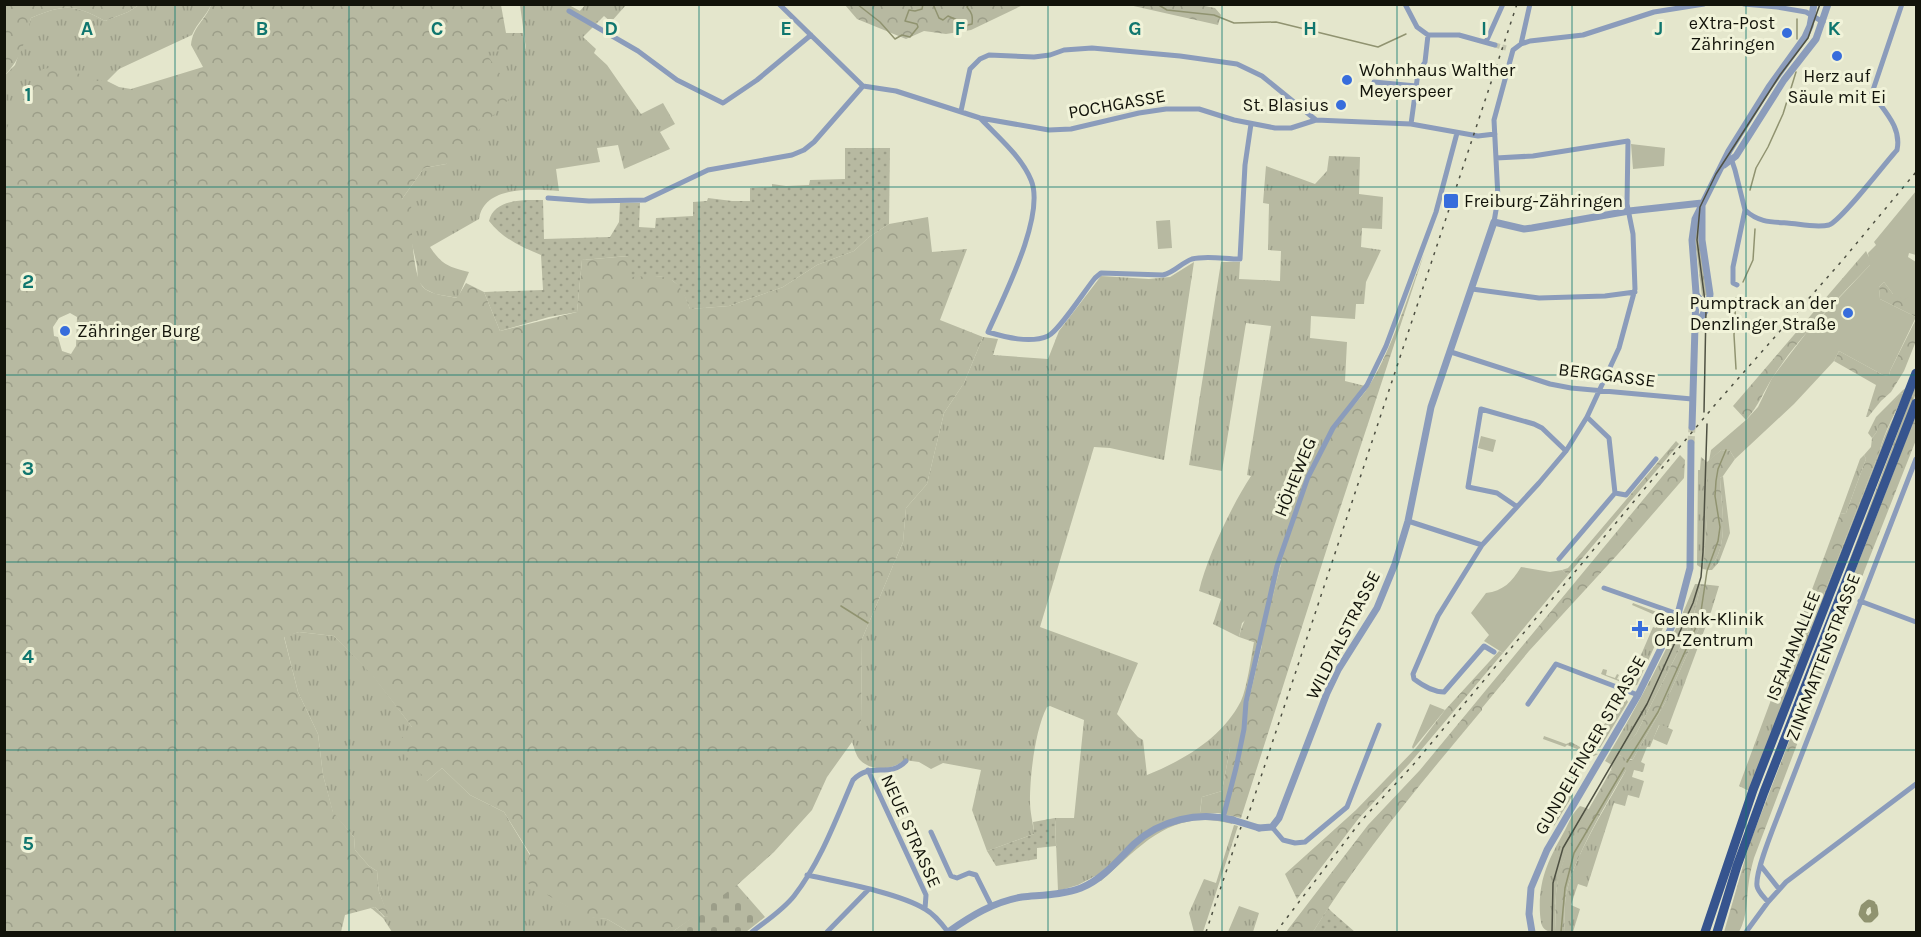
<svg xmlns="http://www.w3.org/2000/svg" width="1921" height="937" font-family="Karla,sans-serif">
<defs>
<pattern id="grass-tufts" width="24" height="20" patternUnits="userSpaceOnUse" patternTransform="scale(1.5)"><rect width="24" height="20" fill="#b7b9a1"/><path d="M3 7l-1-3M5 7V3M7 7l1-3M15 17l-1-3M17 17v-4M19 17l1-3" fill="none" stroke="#9c9e89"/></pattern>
<pattern id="forest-crowns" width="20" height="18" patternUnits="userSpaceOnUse" patternTransform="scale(1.5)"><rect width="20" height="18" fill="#b7b9a1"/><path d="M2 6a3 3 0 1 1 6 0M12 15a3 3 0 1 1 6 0" fill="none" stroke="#9c9e89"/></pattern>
<pattern id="cemetery-stones" width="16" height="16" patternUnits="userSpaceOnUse" patternTransform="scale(1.5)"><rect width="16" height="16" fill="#b7b9a1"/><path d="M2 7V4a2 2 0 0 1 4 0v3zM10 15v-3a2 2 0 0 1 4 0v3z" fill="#9c9e89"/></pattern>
<pattern id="garden-dots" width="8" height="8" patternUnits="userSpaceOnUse" patternTransform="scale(1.5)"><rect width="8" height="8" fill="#b7b9a1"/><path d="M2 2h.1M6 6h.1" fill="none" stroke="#9c9e89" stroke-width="1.8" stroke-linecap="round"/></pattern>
</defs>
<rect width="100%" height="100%" fill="#e4e6cc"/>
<path fill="url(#grass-tufts)" d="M139 5H211C206 16 197 23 192 35L119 69 107 81H95L8 129 5 133V75L15 65 31 18C65 4 73 4 105 21L128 12Z
M520 5H569L580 11 585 5H626L611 22 604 16 583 37 596 49 594 53 607 65 641 114 663 103 675 124 660 132 670 149 624 169 618 145 597 148 600 162 556 169 559 191C534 189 484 185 479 219L430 247C442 265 449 267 469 272L458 298 435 294 425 289 418 281 417 266 402 199 424 168 446 164 485 51 526 49Z
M1329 156 1360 157 1359 194 1383 197 1382 229 1362 228 1361 247 1381 250 1366 282 1364 304H1356L1355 319 1311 316 1310 338 1347 342 1345 381 1369 387 1335 427 1311 477 1280 567 1273 597 1242 623 1239 637 1213 624 1221 599 1199 591C1207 557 1232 505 1251 476L1247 475 1271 326 1246 323 1222 471 1189 465 1221 262H1240L1239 279 1280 281 1281 251 1268 250 1269 204 1263 203 1266 166 1315 184 1327 171Z
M1699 218 1708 295 1702 296 1695 238 1696 221 1699 222Z
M1194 262 1164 460 1110 448 1094 447 1040 627 1138 663 1117 714 1138 737 1143 740 1147 775C1184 760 1222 738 1241 701 1247 688 1251 658 1254 642L1262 644 1248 703 1242 746 1230 748 1222 791 1202 797 1200 812 1234 816 1232 824C1171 807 1141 846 1101 881L1095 876 1078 885 1058 891 1055 818H1074L1084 720 1050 706 1047 707C1035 730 1030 775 1030 801 1030 813 1033 822 1034 834L987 851 972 810 981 770 943 763 931 769 919 762 904 760C893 770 872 772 860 760 856 756 854 747 852 742L861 721 862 639 903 542 906 508 927 484 944 413 964 383 983 337 998 339 993 355 1048 359 1059 331 1101 276 1149 279 1170 277Z
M1916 384V393L1905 423 1840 585Z
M1906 388 1907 389 1749 791 1739 786 1797 630 1808 635 1880 450C1885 431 1897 413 1904 394L1901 393 1884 414 1876 433 1872 438 1868 433 1876 417 1903 390Z
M1864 455 1866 459 1846 513 1840 514 1860 459Z
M1701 457 1707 462V519L1703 569 1697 565 1698 470H1700Z
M1723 476 1730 533 1719 562 1712 570H1708C1731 546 1721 508 1720 478Z
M1695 584H1701L1694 614 1677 654 1636 734 1619 755 1631 760 1633 759 1667 699 1704 617 1711 612 1668 728 1659 725 1650 747H1647L1641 762 1645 764 1643 772 1634 770 1632 777 1644 781 1639 798 1628 795 1625 806 1614 803 1587 887 1578 884 1571 905 1580 909 1573 932H1564C1565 920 1564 907 1566 895 1574 855 1607 806 1626 770L1612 771 1611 770 1612 765 1605 761C1639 703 1670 646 1695 584Z
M1633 603 1662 614 1667 619 1637 685 1631 686 1601 674 1603 669 1607 670 1606 675 1615 678 1617 674 1619 675 1617 679 1628 683 1631 676 1634 677 1636 673 1634 671 1653 627 1656 628 1657 624 1653 621 1655 615 1632 605Z
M299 632 334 636 372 674 412 727 427 781 442 768 470 795 504 812 557 900 584 916 607 919 629 932H392L383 918 371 908 375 907 384 917 388 916 379 892 377 871 369 866 355 850 354 837 333 813 323 775 318 734 298 692 284 636Z
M1612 691 1625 697 1628 702 1600 748 1597 746 1601 741 1596 738 1618 702 1609 697Z
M1544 736 1566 744 1571 742 1589 752 1598 754 1594 756 1567 745 1565 747 1543 739Z
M1568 793 1573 795 1554 826 1553 819Z
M1580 806 1589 809C1575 836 1559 863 1556 894 1555 907 1555 920 1555 932 1542 932 1541 925 1540 914 1538 879 1549 859 1565 830 1569 822 1573 812 1580 806Z
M1234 825 1238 826 1203 932H1194L1189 913 1204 879 1216 883Z
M1239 906 1259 913 1253 932H1228Z"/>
<path fill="url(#forest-crowns)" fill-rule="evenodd" d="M5 4H154V5H139L128 12 105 21C73 4 65 4 31 18 25 40 22 58 5 75Z
M211 5H501L506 33H523L526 50 485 52 514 94 446 164 424 168 402 199 411 202C412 220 411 279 425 289 434 295 447 296 457 298L466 283 484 292 500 331 577 312 582 260 629 256 655 276 668 277 682 288 690 309 729 306 783 287 817 265 854 251 869 237 889 224 928 217 932 252 967 249 940 320 983 337 964 383 944 413 927 484 906 508 903 542 862 639 861 721 857 735 827 777 812 810 774 852 726 895 672 932H629L607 919 584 917 521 879 530 854 504 812 470 795 442 768 427 781 396 744 412 727 372 675 334 636 299 632 284 637 298 692 318 734 323 775 333 812 354 837 355 850 369 866 377 871 379 892 389 916 385 917 375 907 345 915 341 932H5L4 133 32 84 43 69 62 66 95 81H107L119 87 131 89 203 67 191 45C193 26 205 21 211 5ZM70 313 77 317 76 346 71 354 62 351 58 337 54 336 53 327 59 318Z
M845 5H1023L971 30 946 34 924 31 906 39 857 19Z
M1129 5H1200L1215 8 1221 15 1218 25Z
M1866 251 1871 261 1870 265C1837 300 1799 336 1773 377 1762 394 1760 404 1746 420L1733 406Z
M1424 254 1329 542 1241 818 1218 813H1200L1202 797 1222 791 1230 748 1235 745 1242 746 1248 703 1262 645 1239 637C1243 619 1251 608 1263 595L1273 596C1286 541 1305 478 1334 428 1344 413 1360 401 1369 386 1393 347 1407 297 1424 254Z
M1916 268V317L1880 299 1879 287 1884 282 1893 294 1915 293Z
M1916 319V341L1904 371 1891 392 1881 401 1868 417H1866L1876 385 1834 361 1839 351 1883 375 1889 376 1890 371Z
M1901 393 1904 394C1896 412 1884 432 1880 450L1808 635 1797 630 1840 514 1846 513 1866 459 1864 455 1871 447 1872 438 1876 433 1883 414Z
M1916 414V440L1824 673 1754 858C1752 865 1750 873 1749 881 1746 900 1748 915 1739 932H1724L1749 845Z
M1676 441 1679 444 1568 575 1562 570 1568 568Z
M1721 450 1730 451 1735 459 1723 476 1720 478C1721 508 1731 546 1708 570L1703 569 1707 519V462Z
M1680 455 1685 460 1684 478 1618 554 1529 651 1482 708V710C1422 782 1362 853 1313 932H1286L1368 825 1420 770Z
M1701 584 1719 586 1711 612 1704 617 1667 699 1633 759H1626L1618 754 1636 734 1677 654 1694 614Z
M1499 651 1503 653 1410 763 1359 818 1297 899 1285 874 1356 810 1416 748 1445 710Z
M1617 763 1626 770C1607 802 1573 859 1566 895 1564 907 1565 920 1564 932H1555C1556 912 1554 891 1560 871 1571 835 1593 803 1611 770L1612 771Z"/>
<path fill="url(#cemetery-stones)" d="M737 885 765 917 746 932H672Z"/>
<path fill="#b7b9a1" d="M1631 144 1665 148 1664 166 1633 169Z
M1916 191V255L1909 253 1908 257 1916 262 1915 293 1904 300 1893 294 1884 282 1879 287 1880 299 1916 317 1890 371 1889 376 1883 375 1839 351 1834 361 1794 404 1735 459 1730 451 1721 450 1709 461 1711 450 1746 420 1758 407 1772 378 1807 332 1870 265 1868 253 1876 245 1874 242Z
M1170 220 1172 248 1158 249 1156 221Z
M1481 436 1496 440 1493 452 1478 448Z
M1521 567 1550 572 1562 570 1568 575 1503 653 1484 641 1489 635 1471 613 1486 593C1503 591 1512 582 1521 567Z
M1430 704 1445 710 1413 749 1412 747Z
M1660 724 1673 730 1667 745 1653 739Z"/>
<path fill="url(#garden-dots)" d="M845 148H890L889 224 869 237 854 251 817 265 783 287 729 306 690 309C676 271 666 276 630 277L628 256 582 260 577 312 549 317 500 331 484 292 543 290 541 255C521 247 502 238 489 221 494 198 525 200 543 200L544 239 610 237 619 222 620 203H640L639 227 655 228 656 218 693 216V202L707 201 708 198 732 201H750V188L772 187V184L786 186 809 185 810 180 845 179Z
M1055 818 1056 846 1037 848V859L996 866 987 851 1034 834 1033 822Z
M1328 908 1332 912 1355 932H1313Z"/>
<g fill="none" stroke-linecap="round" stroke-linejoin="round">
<path stroke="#909370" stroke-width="1.5" d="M857 4 880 22 895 39 902 35 910 37 918 27 917 24 905 21 909 10 915 11 922 9 923 4
M933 4 939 18 943 20 948 16 968 25 972 24C973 16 972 13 967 7L969 4
M1157 4 1167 10 1214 15 1234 23 1276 22 1378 47 1406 34
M1797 19V39
M1750 190 1756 168 1768 147 1783 114 1796 72
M1743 282 1753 260 1755 229
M1736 369 1734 335 1736 298
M841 606 868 623
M1627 762 1658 712 1700 618 1707 571 1718 541 1720 527 1715 496 1716 481 1718 469 1726 450
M1561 932 1565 888 1574 853 1624 768"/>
<path stroke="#909370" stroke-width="7" d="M1872 904 1869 903 1864 907 1862 914 1866 919H1870L1875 914 1874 907"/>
<path stroke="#c4c6af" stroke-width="5" stroke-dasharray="5 2.5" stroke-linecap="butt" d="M1495 45 1506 48"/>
<path stroke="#c4c6af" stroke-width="7" stroke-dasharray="7 3.5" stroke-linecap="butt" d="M1691 443 1692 427"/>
<path stroke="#8b9cbb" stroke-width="5" d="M779 4 863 86 896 91 980 118 1049 130 1071 129 1139 113 1166 109H1199L1234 120 1275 128H1291L1316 120 1411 124 1478 136 1495 134
M1405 4 1417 27 1428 35H1459L1495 45
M1744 4 1777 7 1806 12 1823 22
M569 11 638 51 677 80 723 103 757 80 811 35
M1486 42 1503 4
M1521 44 1530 4
M1513 50 1521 44 1530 41 1583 35 1654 12 1704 4
M1374 82 1416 86
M961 111 970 69 980 59 989 55 1034 57 1050 55 1064 50 1092 48 1180 56 1237 64 1262 76 1316 120
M981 119C998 137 1021 156 1031 180 1046 215 1003 298 988 332 1005 337 1030 344 1048 336 1059 331 1085 290 1095 278L1101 273 1163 275C1175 272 1181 263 1192 259 1206 255 1225 259 1240 259L1245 165 1251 124
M1411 124 1418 73 1425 62 1428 35
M1731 158 1735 170 1745 210 1733 267V283L1737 285
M548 198 589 201 645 200 708 170 792 155 804 150 814 142 863 86
M1745 210C1758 222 1770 222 1787 223 1800 224 1816 228 1829 225 1841 221 1885 163 1897 150 1902 127 1884 111 1872 93L1902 4
M1494 222 1498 198 1494 120 1513 50
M1472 289 1539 298 1605 296 1635 292
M1696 293 1703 302 1710 299
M1451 352 1550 384 1571 388 1692 399
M1615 493 1626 495 1656 459
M1516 506 1497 493 1468 487 1481 409 1534 424 1542 428 1566 451
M1408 521 1482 545 1438 616 1413 674 1414 679C1422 685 1434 692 1444 692L1484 646 1494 652
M1482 545 1539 483 1566 451 1587 417 1619 348 1635 289 1633 234 1627 204 1628 141 1533 156 1496 158
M1559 559 1615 493 1609 438 1587 417
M1604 588 1678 614
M1860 601 1916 622
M1528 704 1556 664 1638 695
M868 770 926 895 925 909
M1223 818 1236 768 1244 729 1246 702 1277 566 1308 477 1333 428 1367 385 1386 346 1436 212 1457 133
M1272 827 1283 840 1295 843 1305 842 1347 807 1379 725
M931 832 951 876 957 878 969 873 976 875 991 905
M1761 866 1779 889
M807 875C839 882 899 893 925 909 934 914 942 924 948 932
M1768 902C1764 897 1758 892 1757 886 1755 871 1775 824 1781 808L1916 459
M752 932C766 921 783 910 794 896 821 861 836 819 853 780 871 761 889 779 906 761
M827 932 868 890
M1746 932 1768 902 1786 882 1916 784"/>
<path stroke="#8b9cbb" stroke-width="7" d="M1724 165 1736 156 1784 80 1816 39 1828 4
M1697 325 1709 304 1710 294 1702 240V203
M1692 427 1696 293 1692 240 1695 219 1729 151 1769 87 1805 37 1810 26 1814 4
M1259 828 1272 827 1279 818 1327 693 1338 670 1377 608 1395 564 1408 521 1431 407 1494 222 1524 229 1532 228 1629 211 1702 203
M948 932C971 916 993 902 1022 897 1041 895 1063 895 1081 888 1103 879 1118 860 1134 844 1160 820 1198 811 1233 820
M1532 932 1529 914 1531 888 1547 850 1638 695 1678 614 1690 568 1691 443"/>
<path stroke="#36548e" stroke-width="9" d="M1705 932 1753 790 1916 373
M1717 932 1737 866 1764 792 1916 403"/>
<path stroke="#4e5042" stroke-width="1.5" d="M1704 412 1706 309 1697 240 1700 207 1716 174 1780 75 1808 38 1820 4
M1552 932 1553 883 1563 848 1647 704 1693 603 1701 577 1703 552 1707 424"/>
<path stroke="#4e5042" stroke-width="1.5" stroke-dasharray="3 6" stroke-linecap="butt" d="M1247 819 1517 4
M1206 932 1241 827
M1276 932 1361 821 1413 765 1714 406 1841 262 1916 172"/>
<path stroke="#8b9cbb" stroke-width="7" d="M1233 820 1259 828"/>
</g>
<path fill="none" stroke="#0f766e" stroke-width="1.5" stroke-opacity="0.55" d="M175 4V932M349 4V932M524 4V932M699 4V932M873 4V932M1048 4V932M1222 4V932M1397 4V932M1572 4V932M1746 4V932M4 187H1916M4 375H1916M4 562H1916M4 750H1916"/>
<g fill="#376ddc" stroke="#f1f3d9" stroke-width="2">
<circle cx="1787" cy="33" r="6"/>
<circle cx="1837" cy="56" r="6"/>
<circle cx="1347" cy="80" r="6"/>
<circle cx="1341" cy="105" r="6"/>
<rect x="1443" y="193" width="16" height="16" rx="3"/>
<circle cx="1848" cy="313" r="6"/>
<circle cx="65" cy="331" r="6"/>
<path d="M1637 620h6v6h6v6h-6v6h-6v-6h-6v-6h6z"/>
</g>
<g text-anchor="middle" stroke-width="6" stroke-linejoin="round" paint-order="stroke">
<g font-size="18" fill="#12130a" stroke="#f1f3d9" text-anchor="start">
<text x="1775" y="29" text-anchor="end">eXtra-Post<tspan x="1775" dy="21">Zähringen</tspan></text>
<text x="1359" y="76">Wohnhaus Walther<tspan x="1359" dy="21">Meyerspeer</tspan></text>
<text x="1837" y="82" text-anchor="middle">Herz auf<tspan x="1837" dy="21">Säule mit Ei</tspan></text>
<text x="1329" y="111" text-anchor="end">St. Blasius</text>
<text x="1464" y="207">Freiburg-Zähringen</text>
<text x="1836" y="309" text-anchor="end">Pumptrack an der<tspan x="1836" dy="21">Denzlinger Straße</tspan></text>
<text x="77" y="337">Zähringer Burg</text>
<text x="1654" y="625">Gelenk-Klinik<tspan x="1654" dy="21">OP-Zentrum</tspan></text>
</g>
<g font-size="18" fill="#12130a" stroke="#f1f3d9">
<text transform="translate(1117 104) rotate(-10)" y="6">POCHGASSE</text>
<text transform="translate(1607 375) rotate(7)" y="6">BERGGASSE</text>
<text transform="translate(1295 477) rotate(-68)" y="6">HÖHEWEG</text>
<text transform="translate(1343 635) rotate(-63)" y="6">WILDTALSTRASSE</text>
<text transform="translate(1793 646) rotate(-68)" y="6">ISFAHANALLEE</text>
<text transform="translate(1823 657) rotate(-69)" y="6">ZINKMATTENSTRASSE</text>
<text transform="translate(1590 745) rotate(-60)" y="6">GUNDELFINGER STRASSE</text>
<text transform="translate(911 831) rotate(66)" y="6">NEUE STRASSE</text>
</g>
</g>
<g font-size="20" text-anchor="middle" font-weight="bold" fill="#0f766e" stroke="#f1f3d9" stroke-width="6" stroke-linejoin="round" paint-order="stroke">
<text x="87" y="35">A</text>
<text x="262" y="35">B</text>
<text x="437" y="35">C</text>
<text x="611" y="35">D</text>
<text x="786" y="35">E</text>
<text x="960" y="35">F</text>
<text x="1135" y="35">G</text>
<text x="1310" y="35">H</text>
<text x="1484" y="35">I</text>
<text x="1659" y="35">J</text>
<text x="1834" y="35">K</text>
<text x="28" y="101">1</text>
<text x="28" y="288">2</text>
<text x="28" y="475">3</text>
<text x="28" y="663">4</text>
<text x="28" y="850">5</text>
</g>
<rect width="1921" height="937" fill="none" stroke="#12130a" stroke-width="12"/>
</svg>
